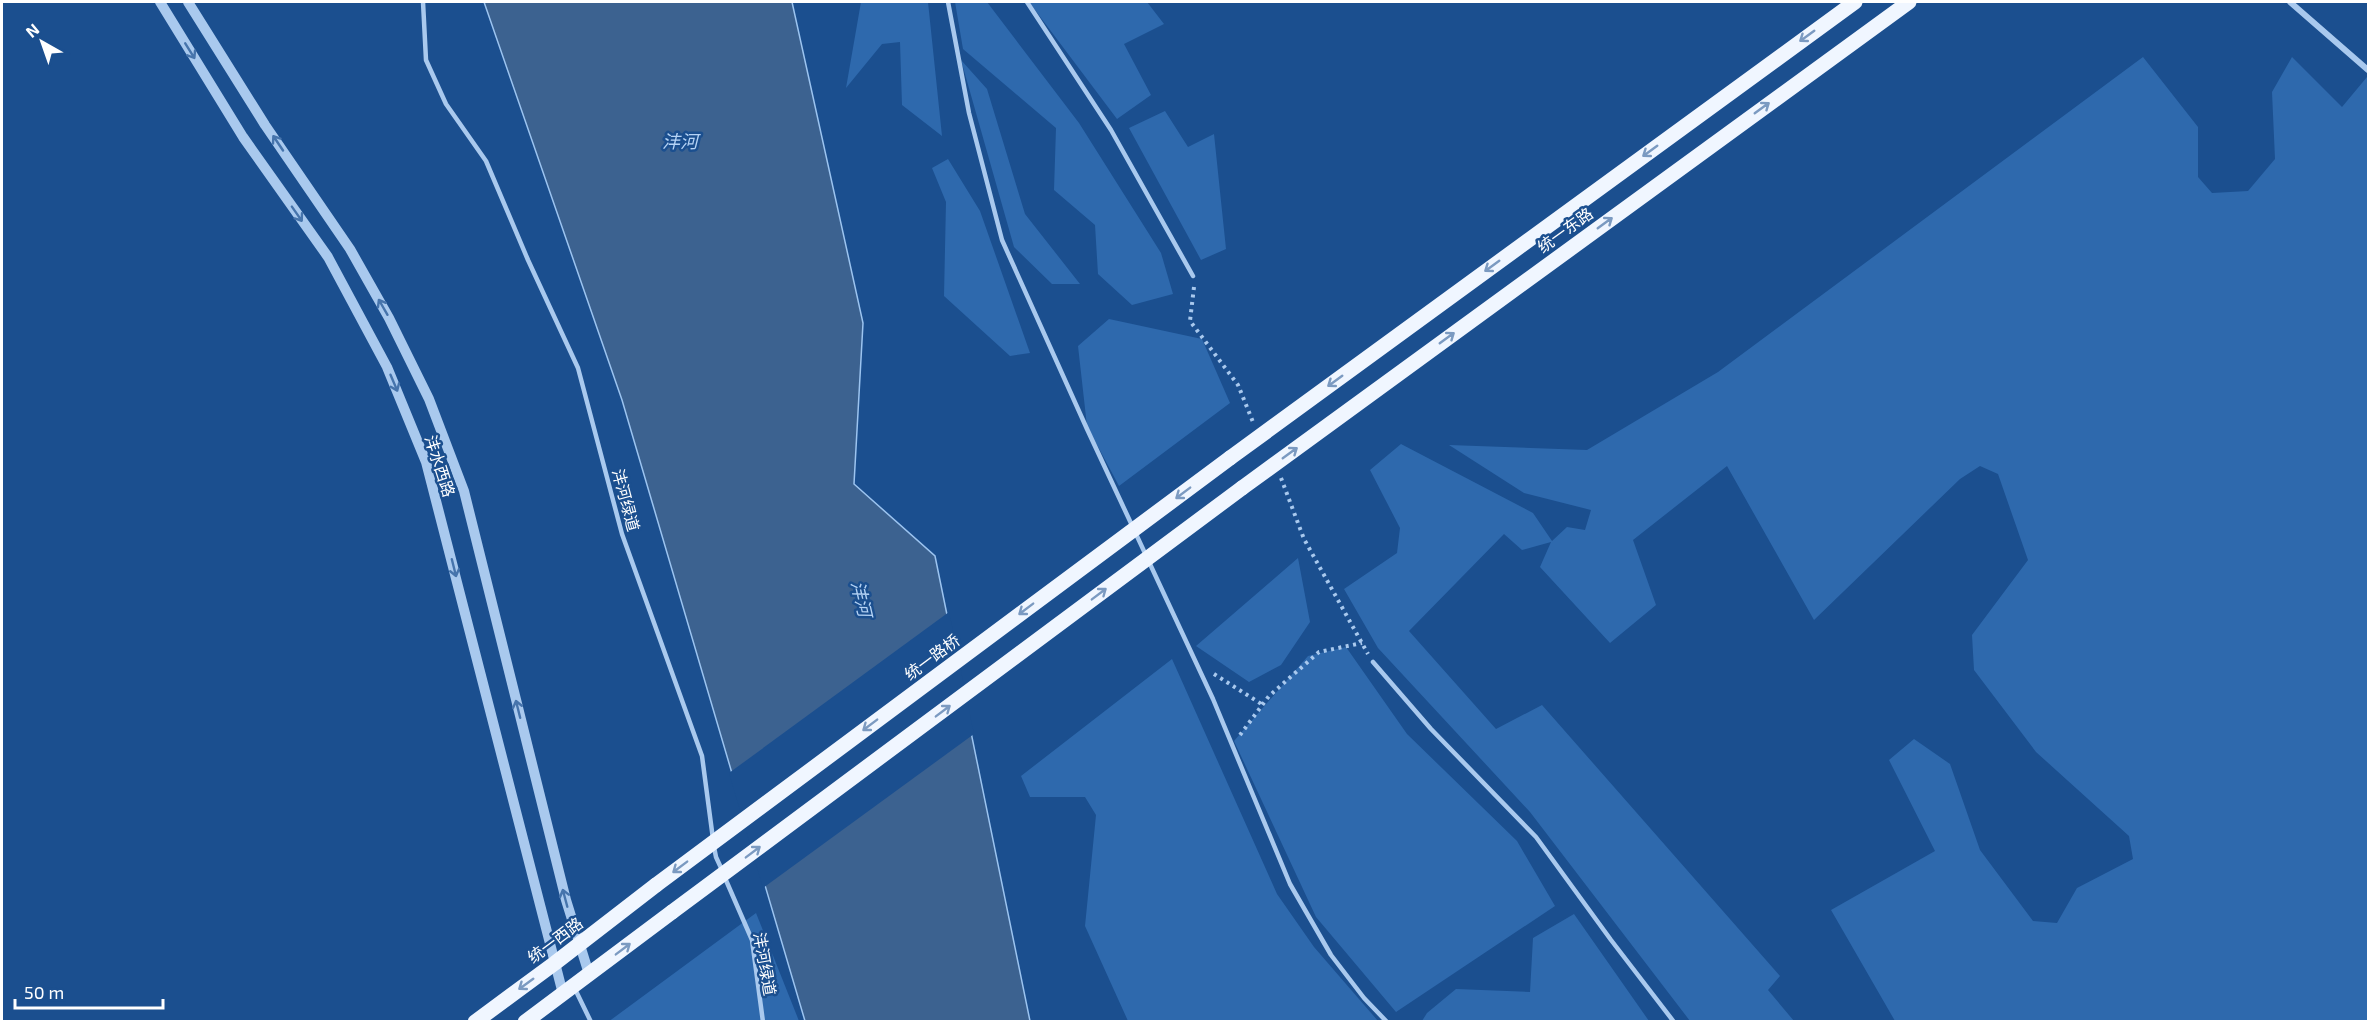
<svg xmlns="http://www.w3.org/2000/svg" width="2370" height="1023" font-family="'Exo 2','Noto Sans SC',sans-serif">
<rect width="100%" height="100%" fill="#1b4f8f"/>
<path fill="#2e69ad" d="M861 2H928L942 136 902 105 900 42 882 44 846 88Z
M955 2H987L1079 123 1161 253 1173 294 1132 305 1098 274 1095 225 1054 190 1056 128 963 49Z
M1029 2H1147L1164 24 1124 44 1151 95 1117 119Z
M2143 57 2198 127V177L2212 193 2248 191 2275 159 2272 92 2292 57 2342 107 2367 77 2368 79V1021H1895L1831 910 1935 851 1889 760 1914 739 1950 764 1980 850 2033 921 2057 923 2077 888 2133 859 2129 836 2036 752 1974 670 1972 635 2028 560 1998 474 1980 466 1960 479 1814 620 1727 466 1633 540 1656 605 1610 643 1540 567 1551 542 1522 550 1504 534 1409 631 1496 729 1542 705 1780 976 1768 990 1794 1021H1690L1530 812 1378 648 1344 589 1397 553 1400 528 1370 470 1401 444 1533 513 1552 541 1567 527 1585 530 1591 510 1524 493 1449 445 1587 450 1718 372Z
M961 60 987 89 1025 214 1080 284H1052L1014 247Z
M1165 111 1188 147 1214 134 1226 249 1201 260 1129 128Z
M948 159 980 211 1030 353 1010 356 944 296 946 202 932 168Z
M1109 319 1202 339 1230 403 1119 486 1087 426 1078 346Z
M1298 558 1310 622 1281 665 1249 682 1196 646Z
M1346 647 1407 734 1517 841 1555 906 1396 1012 1316 917 1234 741 1308 656Z
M1172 659 1277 894 1314 947 1378 1021H1128L1085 926 1096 815 1085 797H1030L1021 776Z
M756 913 799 1021 608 1022Z
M1574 914 1649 1021H1422L1427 1013 1456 989 1530 992 1533 938Z"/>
<path fill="#3c6290" stroke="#9cc4f0" stroke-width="1.5" d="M484 2H792L863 323 854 484 935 556 1030 1021H805L622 400Z"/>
<path fill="#1b4f8f" d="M949 612 974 734 763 888 729 773Z"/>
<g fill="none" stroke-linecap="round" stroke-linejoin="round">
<path stroke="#a9c9ee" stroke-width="4" stroke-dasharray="3 4.5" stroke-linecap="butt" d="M1194 287 1190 321 1238 385 1253 422
M1281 478 1304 539 1368 654
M1214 674 1263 705
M1240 735 1269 696 1319 652 1362 643"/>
<path stroke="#a9c9ee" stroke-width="4.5" d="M423 2 426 60 446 104 486 161 528 260 578 368 622 534 702 756 713 839
M948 2 969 113 1002 240 1087 429 1213 699 1290 884 1331 955 1364 998 1387 1022
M1027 2 1111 130 1193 276
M1373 662 1431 729 1536 837 1611 940 1674 1022
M714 847 716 857 722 870
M725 878 752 940 763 1022
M575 989 591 1022"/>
<path stroke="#a9c9ee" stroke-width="6" d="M2290 2 2368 70"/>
<path stroke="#a9c9ee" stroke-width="10" d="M160 2 243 137 328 257 387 367 426 462 563 994
M188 2 265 125 350 249 389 318 429 399 464 491 566 900 589 974"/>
<path stroke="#f0f6ff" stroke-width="15" d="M1230 458 1855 2
M1242 488 1909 2
M475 1022 555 963 656 885
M525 1022 672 912"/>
<path stroke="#f0f6ff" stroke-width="15" d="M656 885 1230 458
M672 912 1242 488"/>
</g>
<defs><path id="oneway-shaft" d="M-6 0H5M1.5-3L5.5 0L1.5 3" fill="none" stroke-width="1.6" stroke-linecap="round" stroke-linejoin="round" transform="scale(1.5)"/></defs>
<g stroke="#7b9ac1">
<use href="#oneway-shaft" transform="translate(1807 36) rotate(144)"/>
<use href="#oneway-shaft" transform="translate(1762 108) rotate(-36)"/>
<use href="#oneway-shaft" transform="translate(1650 151) rotate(144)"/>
<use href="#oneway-shaft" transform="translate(1605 223) rotate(-36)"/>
<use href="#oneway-shaft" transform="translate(1492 266) rotate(144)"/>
<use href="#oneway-shaft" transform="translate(1447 338) rotate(-36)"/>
<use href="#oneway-shaft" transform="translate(1335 381) rotate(144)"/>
<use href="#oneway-shaft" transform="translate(1290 453) rotate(-36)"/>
<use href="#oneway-shaft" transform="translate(1183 493) rotate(143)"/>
<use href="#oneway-shaft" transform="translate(1099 594) rotate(-37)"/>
<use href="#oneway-shaft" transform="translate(1026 609) rotate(143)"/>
<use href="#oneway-shaft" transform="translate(943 711) rotate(-37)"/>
<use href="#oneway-shaft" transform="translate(870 725) rotate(143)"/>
<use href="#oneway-shaft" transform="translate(753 852) rotate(-37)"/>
<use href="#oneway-shaft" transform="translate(680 867) rotate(143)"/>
<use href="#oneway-shaft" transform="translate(623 949) rotate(-37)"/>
<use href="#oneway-shaft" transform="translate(526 984) rotate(144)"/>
</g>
<g stroke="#4674ac">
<use href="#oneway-shaft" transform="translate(190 51) rotate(58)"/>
<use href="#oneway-shaft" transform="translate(278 143) rotate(-124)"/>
<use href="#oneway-shaft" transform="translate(297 214) rotate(55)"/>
<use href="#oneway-shaft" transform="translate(383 307) rotate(-120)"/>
<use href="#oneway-shaft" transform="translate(394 383) rotate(67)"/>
<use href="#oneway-shaft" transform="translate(454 568) rotate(76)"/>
<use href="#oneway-shaft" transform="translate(518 709) rotate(-104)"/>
<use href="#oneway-shaft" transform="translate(565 898) rotate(-105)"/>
</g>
<g text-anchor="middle" stroke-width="5" stroke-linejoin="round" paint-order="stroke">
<g font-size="16" fill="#fff" stroke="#1b4f8f">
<text transform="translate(1565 230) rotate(-36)" y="6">统一东路</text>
<text transform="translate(440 466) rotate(72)" y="6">沣水西路</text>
<text transform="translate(626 500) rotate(75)" y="6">沣河绿道</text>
<text transform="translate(932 657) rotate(-37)" y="6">统一路桥</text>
<text transform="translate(555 940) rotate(-37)" y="6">统一西路</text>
<text transform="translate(765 964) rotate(80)" y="6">沣河绿道</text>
</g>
<g font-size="18" font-style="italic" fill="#b5d3f5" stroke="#1b4f8f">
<text x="680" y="148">沣河</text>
<text transform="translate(861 599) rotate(77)" y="6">沣河</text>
</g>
</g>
<rect width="2370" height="1023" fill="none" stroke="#ffffff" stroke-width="6"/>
<g transform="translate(42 42) rotate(320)" stroke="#1b4f8f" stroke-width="4.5" paint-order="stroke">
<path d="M0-4.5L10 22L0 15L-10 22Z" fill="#ffffff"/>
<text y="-9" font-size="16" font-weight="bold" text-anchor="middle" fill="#ffffff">N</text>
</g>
<path d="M15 999v9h148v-9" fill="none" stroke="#ffffff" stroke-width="3"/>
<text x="24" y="999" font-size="18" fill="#ffffff" stroke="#1b4f8f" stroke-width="4.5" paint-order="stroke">50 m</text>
</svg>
